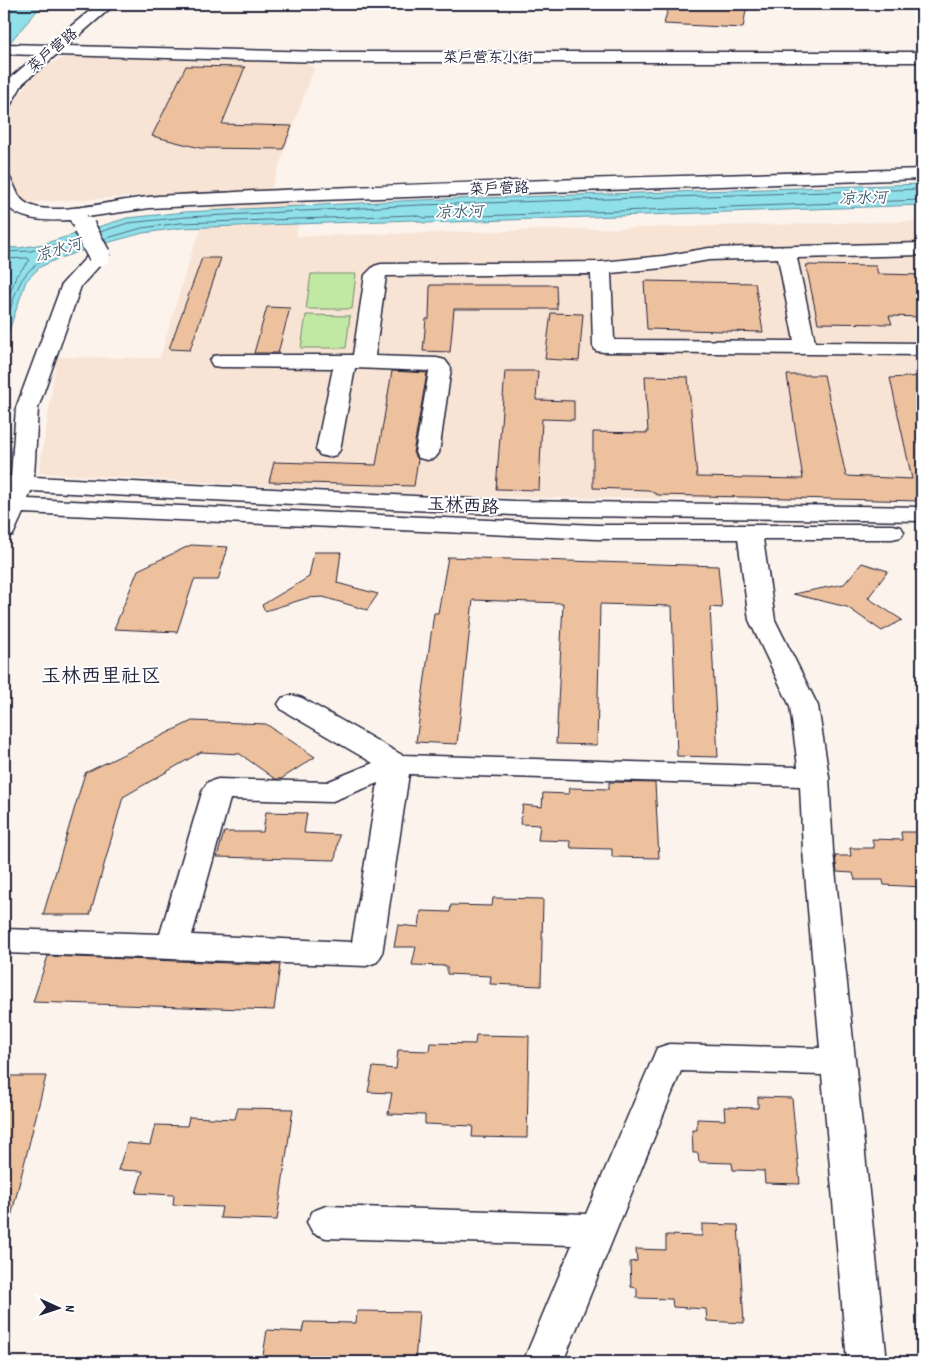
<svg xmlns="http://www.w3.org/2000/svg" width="926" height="1366" font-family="Dekko,'LXGW WenKai TC',sans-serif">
<rect width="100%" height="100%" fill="#fcf3ec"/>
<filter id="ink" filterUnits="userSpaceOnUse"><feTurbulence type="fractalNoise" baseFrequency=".02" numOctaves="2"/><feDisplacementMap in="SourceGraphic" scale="10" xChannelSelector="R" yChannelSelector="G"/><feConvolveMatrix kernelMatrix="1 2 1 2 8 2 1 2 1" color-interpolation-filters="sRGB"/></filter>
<g filter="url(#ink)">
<path fill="#f8e4d5" d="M71 55 304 62 314 68 268 197 299 198 297 236 922 221V500L456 497 39 473 57 357 160 358 191 254 217 192 20 203 14 195 7 173 6 136 10 110 26 85 37 73 47 65Z"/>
<path fill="#c2e9a4" stroke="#728670" d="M311 274H356L352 309H306Z
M306 315 350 316 346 348H301Z"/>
<path fill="#8fe0e9" stroke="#6394a3" d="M8 4H43L4 49V10Z
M922 184V205L424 223 414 220 180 228 143 233 99 245 57 259 40 267 26 281 4 345V247L19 248 43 244 127 218 185 212 419 200Z"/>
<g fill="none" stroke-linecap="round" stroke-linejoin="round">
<path stroke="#4e6e81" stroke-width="1" d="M100 232 128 223 186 217 420 205 922 189
M104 239 142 228 180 223 414 215 425 218 922 200
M4 252 31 251 77 239
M4 259 27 258 30 260 16 276 4 310
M4 330C21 272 21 266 80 246"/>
</g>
<path fill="#eec19e" stroke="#22223b" d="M669 4H747L743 28 664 24Z
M186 66 245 67 222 124 292 126 283 149 200 148 152 136Z
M202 258H221L190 350 169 349Z
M806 265 876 266 878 274 922 275V317L889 316 892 324 818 323Z
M644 281 755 283 763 332 647 329Z
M430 285H556L557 309H454L450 352 423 351 426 319H429Z
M267 307 290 308 278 353H254Z
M551 313 583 314 579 361 545 359Z
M392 371 427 373 413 453 418 459 414 486 269 482 274 462 376 465Z
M505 371H538L536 400 574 401V420L542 419 539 490 496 489Z
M787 375H824L846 476 912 479 890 378 922 376V501L658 495 648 490 593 488V432L648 433 645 376 688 377 697 477 803 479Z
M191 545 228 547 218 580H194L177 632 114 629 138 570Z
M314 552H341L337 583 378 594 367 610 323 597 307 598 265 611 262 605 309 577Z
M448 557 718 566 722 608 710 607 718 757 677 756 672 606 600 604 597 745 556 744 563 603 473 600 457 744 416 742 434 613H438Z
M862 563 888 571 868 598 902 620 882 631 847 607 793 594 844 584Z
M192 721 266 724 315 757 281 779H275L240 754 201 752 123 797 90 915H43L85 773Z
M609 782 655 783 659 858 612 857V849L571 848 570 841 538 840 540 825 520 824 523 805 542 807 543 793 569 794 570 788 609 789Z
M266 812 307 813 304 833 339 835 335 860 217 857 224 832H263Z
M901 832H922V887L884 885 883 880H855L853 873 837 872 835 856H851L850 848H874L872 839 902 840Z
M493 898 543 899 541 986 490 984 491 976 447 974V966L412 965 416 947H394L398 925 419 927 421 911 450 912 451 905 492 906Z
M48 956 280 965 274 1010 33 1002Z
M476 1035 529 1036 527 1138 472 1137 473 1126 425 1124V1115L388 1114 392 1093 368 1092 373 1067 396 1069 398 1050 429 1051 430 1043 475 1044Z
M4 1076H46L11 1217 4 1216Z
M758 1097 792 1098 800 1184 765 1183 764 1171 733 1170 732 1163 699 1162 698 1153H693L692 1130H697V1119L725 1120 724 1107 758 1108Z
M238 1108 293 1109 277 1220 220 1218 222 1207 173 1205 174 1195 136 1193 143 1171 118 1170 127 1143 150 1145 155 1125 187 1126 189 1117 235 1119Z
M702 1224 738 1225 744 1323 707 1321 706 1309 673 1307 672 1299 637 1298V1288L631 1287 630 1262 637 1261 636 1249 666 1250V1235L702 1236Z
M357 1311 419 1312 415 1362H262L267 1330 302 1332 304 1322 356 1323Z"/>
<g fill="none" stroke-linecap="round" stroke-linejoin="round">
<defs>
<path id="minor" d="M98 4H115L67 46 324 52H922V62H324L56 55 23 83 10 106 4 107V87L8 80 37 55 4 54V44L48 45Z
M922 169V179L292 201 150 208 87 217 86 223 79 225 72 223 70 220C48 221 18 222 4 202V176L10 178C17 188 16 198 28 204 52 218 119 199 148 197 177 194 207 194 236 192 465 181 693 176 922 169Z
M922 243V255L797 258 815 342 922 343V355L604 352 596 351 593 346 591 274 386 276 375 356 437 358 445 360 451 368 439 453 435 458 427 460 419 458 415 453 429 371 355 368 340 450 336 455 328 457 320 455 316 450 333 368 221 367 213 366 210 361 213 356 221 355H353L365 275 374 266 381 264 601 262 663 256 709 248ZM778 258 794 341 614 340 611 273 663 268 709 260Z
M99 249 106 251 109 255 81 286 38 408 34 477 514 501 922 507V521L514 515 31 491 28 499 597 525H892L901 527 904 532 901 537 892 539H763L775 620 818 706 829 777 833 851 887 1362H847L822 1075 681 1071 563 1362H523L572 1245 326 1238 313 1233 307 1222 313 1211 326 1206 586 1214 657 1048 669 1044 820 1048 803 851 800 786 409 774 382 954 377 962 366 966 4 953V929L160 934 203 789 208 782 218 779 327 782 373 763 282 710 278 704 282 698 292 695 302 698 402 755 798 767 790 706 749 620 738 539H597L23 513 13 535 4 537V498L8 490H4V476H11L16 408 62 284 92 251ZM378 783 352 942 192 935 230 799 330 802Z"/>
</defs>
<use href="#minor" stroke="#22223b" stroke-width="3"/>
<use href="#minor" fill="#fff" fill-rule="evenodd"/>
<defs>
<path id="minor-bridge-far1" d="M79 219 84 229"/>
<path id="minor-bridge" d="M84 227 99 255"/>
</defs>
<use href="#minor-bridge-far1" stroke="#22223b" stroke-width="19" stroke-linecap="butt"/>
<use href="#minor-bridge" stroke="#22223b" stroke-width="25" stroke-linecap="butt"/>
<use href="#minor-bridge-far1" stroke="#fff" stroke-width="17"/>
<use href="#minor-bridge" stroke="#fff" stroke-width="22"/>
</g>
</g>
<g text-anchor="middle" stroke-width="4" stroke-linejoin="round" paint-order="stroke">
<g font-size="15" fill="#22223b" stroke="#fff">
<text transform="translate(52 50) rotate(-40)" y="5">菜户营路</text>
<text x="488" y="62">菜户营东小街</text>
<text transform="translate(499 188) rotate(-2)" y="5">菜户营路</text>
</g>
<g font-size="16" font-style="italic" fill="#435b6f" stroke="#fff">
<text transform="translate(863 197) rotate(-2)" y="6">凉水河</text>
<text transform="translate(459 211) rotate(-2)" y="6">凉水河</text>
<text transform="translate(58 249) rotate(-17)" y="6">凉水河</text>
</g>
<g font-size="18" fill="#22223b" stroke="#fff">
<text transform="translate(463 505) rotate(3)" y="6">玉林西路</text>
</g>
<g font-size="20" fill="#22223b" stroke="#fff">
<text x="101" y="682">玉林西里社区</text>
</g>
</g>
<rect width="926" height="1366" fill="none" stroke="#fff" stroke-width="20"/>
<rect x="10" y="10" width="906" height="1346" fill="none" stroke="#22223b" stroke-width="2" filter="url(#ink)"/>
<g transform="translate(58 1308) rotate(93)" stroke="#ffffff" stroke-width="4" paint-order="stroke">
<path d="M0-4L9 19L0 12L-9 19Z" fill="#22223b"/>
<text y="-8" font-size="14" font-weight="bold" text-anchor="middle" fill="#22223b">N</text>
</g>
</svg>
